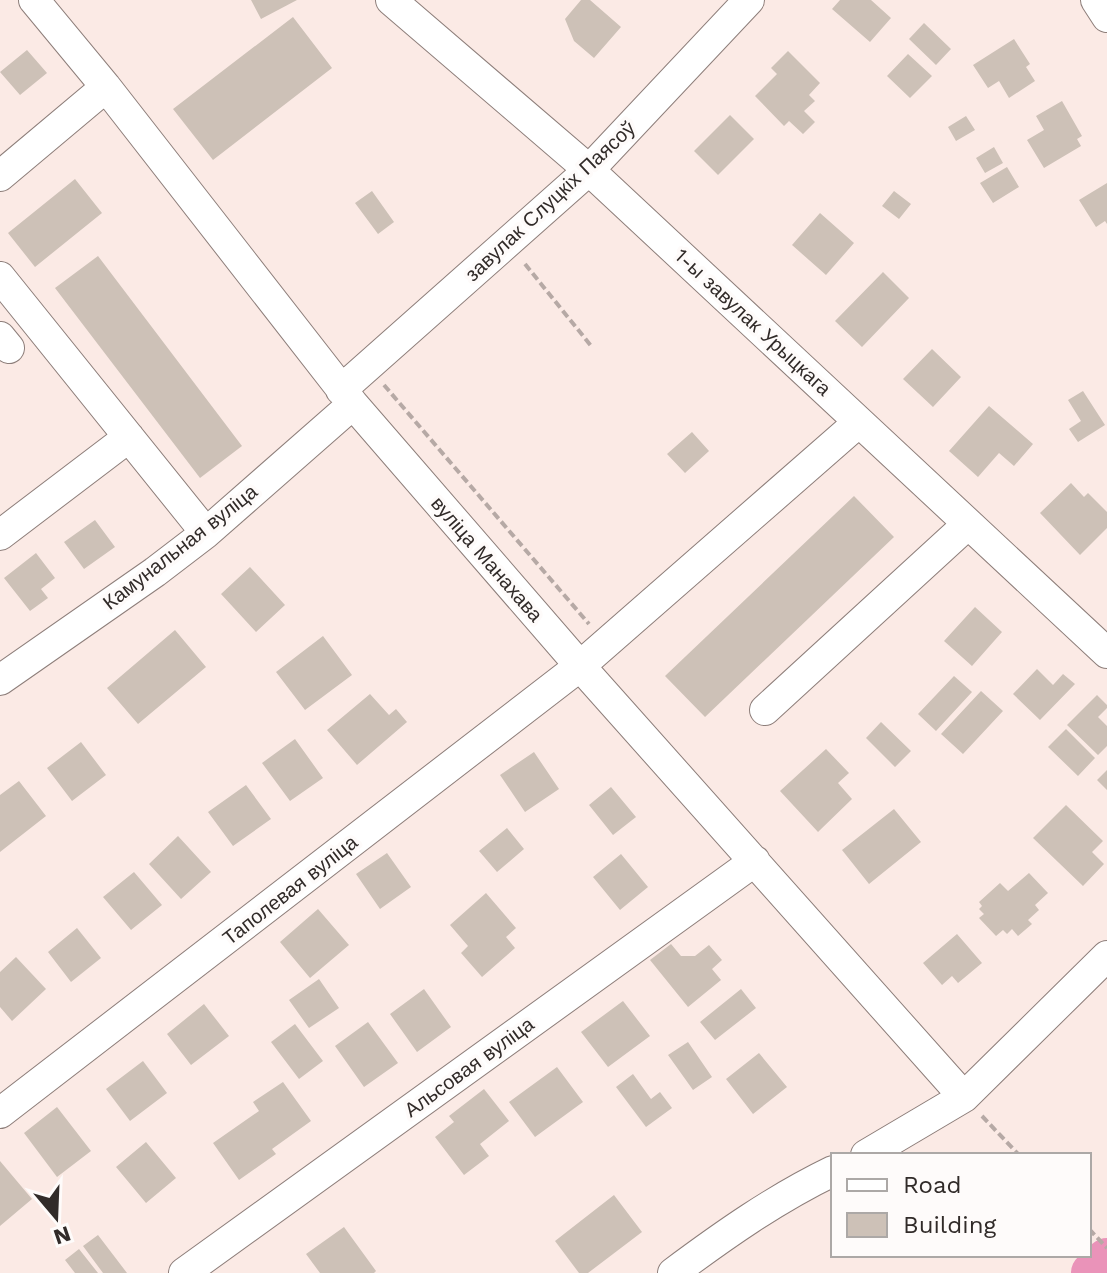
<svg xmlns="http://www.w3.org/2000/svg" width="1107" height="1273" font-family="'Work Sans',sans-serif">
<rect width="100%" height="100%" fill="#fbeae5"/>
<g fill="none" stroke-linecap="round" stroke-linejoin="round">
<path stroke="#ea93b9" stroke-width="44" d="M1093 1273 1107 1260"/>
</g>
<path fill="#cdc1b7" d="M251 0H297L261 19Z
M581 0H590L621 27 594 58 574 41 565 19Z
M840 0H871L891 18 870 42 832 9Z
M293 17 332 68 213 160 173 109Z
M924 23 951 49 936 65 909 39Z
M1014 39 1030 64 1026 67 1035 81 1009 98 999 81 988 88 973 65Z
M27 50 47 73 20 95 0 72Z
M788 51 820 83 809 95 815 101 804 111 815 122 803 134 789 121 784 126 755 96 777 74 771 68Z
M908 54 932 76 910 98 887 76Z
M1062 101 1082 136 1077 139 1081 146 1044 168 1027 140 1044 130 1036 116Z
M730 115 754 139 718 175 694 151Z
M966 116 975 130 956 141 948 127Z
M994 147 1003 163 985 173 976 158Z
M1007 167 1019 187 993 203 980 183Z
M75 179 102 213 35 267 8 233Z
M1107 183V224L1105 221 1096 227 1079 200Z
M372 191 394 222 378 234 355 203Z
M894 191 911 204 899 219 882 206Z
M820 213 854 243 826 275 792 245Z
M98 256 242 446 200 478 55 288Z
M883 272 909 298 862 347 835 321Z
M932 349 961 377 933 407 903 379Z
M1083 391 1105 425 1078 442 1069 429 1081 421 1068 400Z
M989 406 1033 444 1014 466 999 453 978 477 949 451Z
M692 432 709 451 685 473 667 454Z
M1071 483 1084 497 1088 493 1107 512V528L1080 555 1040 513Z
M854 496 894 537 705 717 665 676Z
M95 520 115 547 84 569 64 542Z
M36 553 55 578 41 589 48 598 30 611 4 578Z
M250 567 285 605 256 632 221 594Z
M975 607 1002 632 972 666 944 641Z
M175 630 206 667 138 724 107 688Z
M323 636 352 675 305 710 276 672Z
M1037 669 1053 685 1063 674 1075 684 1040 720 1013 694Z
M954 676 972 692 936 731 918 714Z
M981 691 1003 711 963 754 941 734Z
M370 694 389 715 396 709 407 722 357 765 327 730Z
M1097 695 1107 705V708L1098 717 1107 726V746L1098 755 1067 725Z
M881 722 911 751 895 767 866 738Z
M1066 729 1095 758 1078 776 1048 747Z
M295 739 323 778 290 801 262 763Z
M81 742 106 775 72 801 47 768Z
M826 749 849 773 838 783 852 799 818 832 780 791Z
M534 752 559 789 525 812 500 775Z
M1107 770V790L1097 780Z
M19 781 46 816 0 852V795Z
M246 785 271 819 233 846 208 812Z
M611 787 636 817 613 835 589 805Z
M1066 805 1103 841 1092 852 1104 864 1083 886 1033 838Z
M894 809 921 842 869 884 842 850Z
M507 828 524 849 497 872 479 851Z
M178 836 211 872 181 899 149 864Z
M387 853 411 887 380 909 356 874Z
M621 854 648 887 620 910 593 877Z
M134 872 162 905 131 930 103 897Z
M1029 873 1048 893 1035 905 1039 910 1028 920 1032 924 1018 936 1012 929 1007 934 1003 930 996 936 979 918 984 914 979 909 982 906 979 902 1000 883 1008 891Z
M486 893 516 928 506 937 515 948 482 977 461 953 468 946 450 925Z
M318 909 349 945 310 978 280 942Z
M77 928 101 958 71 982 48 952Z
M957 934 982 963 958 983 952 976 942 985 923 963Z
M671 944 681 956H695L709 945 722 960 712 969 721 980 688 1007 650 960Z
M16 957 46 989 12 1021 0 1007V972Z
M319 979 339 1008 309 1028 289 1000Z
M424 989 451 1027 417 1052 390 1014Z
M741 989 756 1008 715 1040 700 1022Z
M623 1001 650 1036 608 1067 581 1032Z
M204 1004 229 1036 191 1065 167 1034Z
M368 1022 398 1063 364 1087 335 1046Z
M295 1024 323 1061 299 1079 271 1042Z
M688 1042 712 1077 693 1090 668 1055Z
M759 1053 787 1087 753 1114 726 1079Z
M143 1061 167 1093 130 1121 106 1089Z
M557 1067 583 1102 535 1137 509 1102Z
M633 1074 651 1099 660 1092 672 1108 646 1127 616 1087Z
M283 1082 311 1121 272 1149 276 1154 239 1180 213 1143 259 1111 253 1102Z
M484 1089 509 1121 480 1144 489 1156 464 1175 435 1137 454 1122 449 1116Z
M57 1107 91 1151 57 1177 24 1133Z
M146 1142 176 1178 146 1203 116 1167Z
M0 1161 32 1199 0 1226Z
M614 1195 642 1232 588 1273H579L555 1241Z
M344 1227 376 1271 374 1273H320L306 1254Z
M98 1235 127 1273H103L83 1246Z
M79 1249 98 1273H75L65 1260Z"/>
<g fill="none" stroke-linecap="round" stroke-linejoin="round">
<defs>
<path id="minor" d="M34 0 106 87 353 404 580 666 964 1097
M391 0 589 170 1107 653
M1096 0 1107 17
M0 176 106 87
M0 277 206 533
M0 337 9 348
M341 390 589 170 749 0
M0 535 129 437
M0 680 155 572 206 533 353 404
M765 710 968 524
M0 1113 580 666 859 422
M866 1155 964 1097 1107 956
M184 1273 755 861
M673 1273C724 1235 775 1199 833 1171"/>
</defs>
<use href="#minor" stroke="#8d7e7a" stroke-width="32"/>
<path stroke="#b6a9a5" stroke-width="4" stroke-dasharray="8 4" stroke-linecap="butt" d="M525 264 592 347
M384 385 589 624
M982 1116 1019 1155
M1089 1229 1107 1248"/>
<use href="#minor" stroke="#fff" stroke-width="30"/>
</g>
<g text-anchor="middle" stroke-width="7" stroke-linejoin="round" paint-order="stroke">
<g font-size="20" fill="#312b29" stroke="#fefbfa">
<text transform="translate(550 201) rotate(-43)" y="7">завулак Слуцкіх Паясоў</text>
<text transform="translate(753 322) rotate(43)" y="7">1-ы завулак Урыцкага</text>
<text transform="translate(180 547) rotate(-38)" y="7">Камунальная вуліца</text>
<text transform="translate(487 559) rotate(49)" y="7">вуліца Манахава</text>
<text transform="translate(290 890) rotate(-38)" y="7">Таполевая вуліца</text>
<text transform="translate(469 1067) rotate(-36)" y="7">Альсовая вуліца</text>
</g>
</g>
<rect x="831" y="1153" width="260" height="104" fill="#fefbfa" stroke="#aca8a6" stroke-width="2"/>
<rect x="847" y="1179" width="40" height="12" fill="#ffffff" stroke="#aca8a6" stroke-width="2"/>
<text x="903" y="1193" font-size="24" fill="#312b29">Road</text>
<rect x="847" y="1213" width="40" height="24" fill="#cdc1b7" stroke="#aca8a6" stroke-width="2"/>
<text x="903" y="1233" font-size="24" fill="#312b29">Building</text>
<g transform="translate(56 1217) rotate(161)" stroke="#fefbfa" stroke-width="6" paint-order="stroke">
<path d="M0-6L14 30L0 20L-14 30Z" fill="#312b29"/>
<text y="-12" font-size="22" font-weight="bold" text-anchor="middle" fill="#312b29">N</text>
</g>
</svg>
